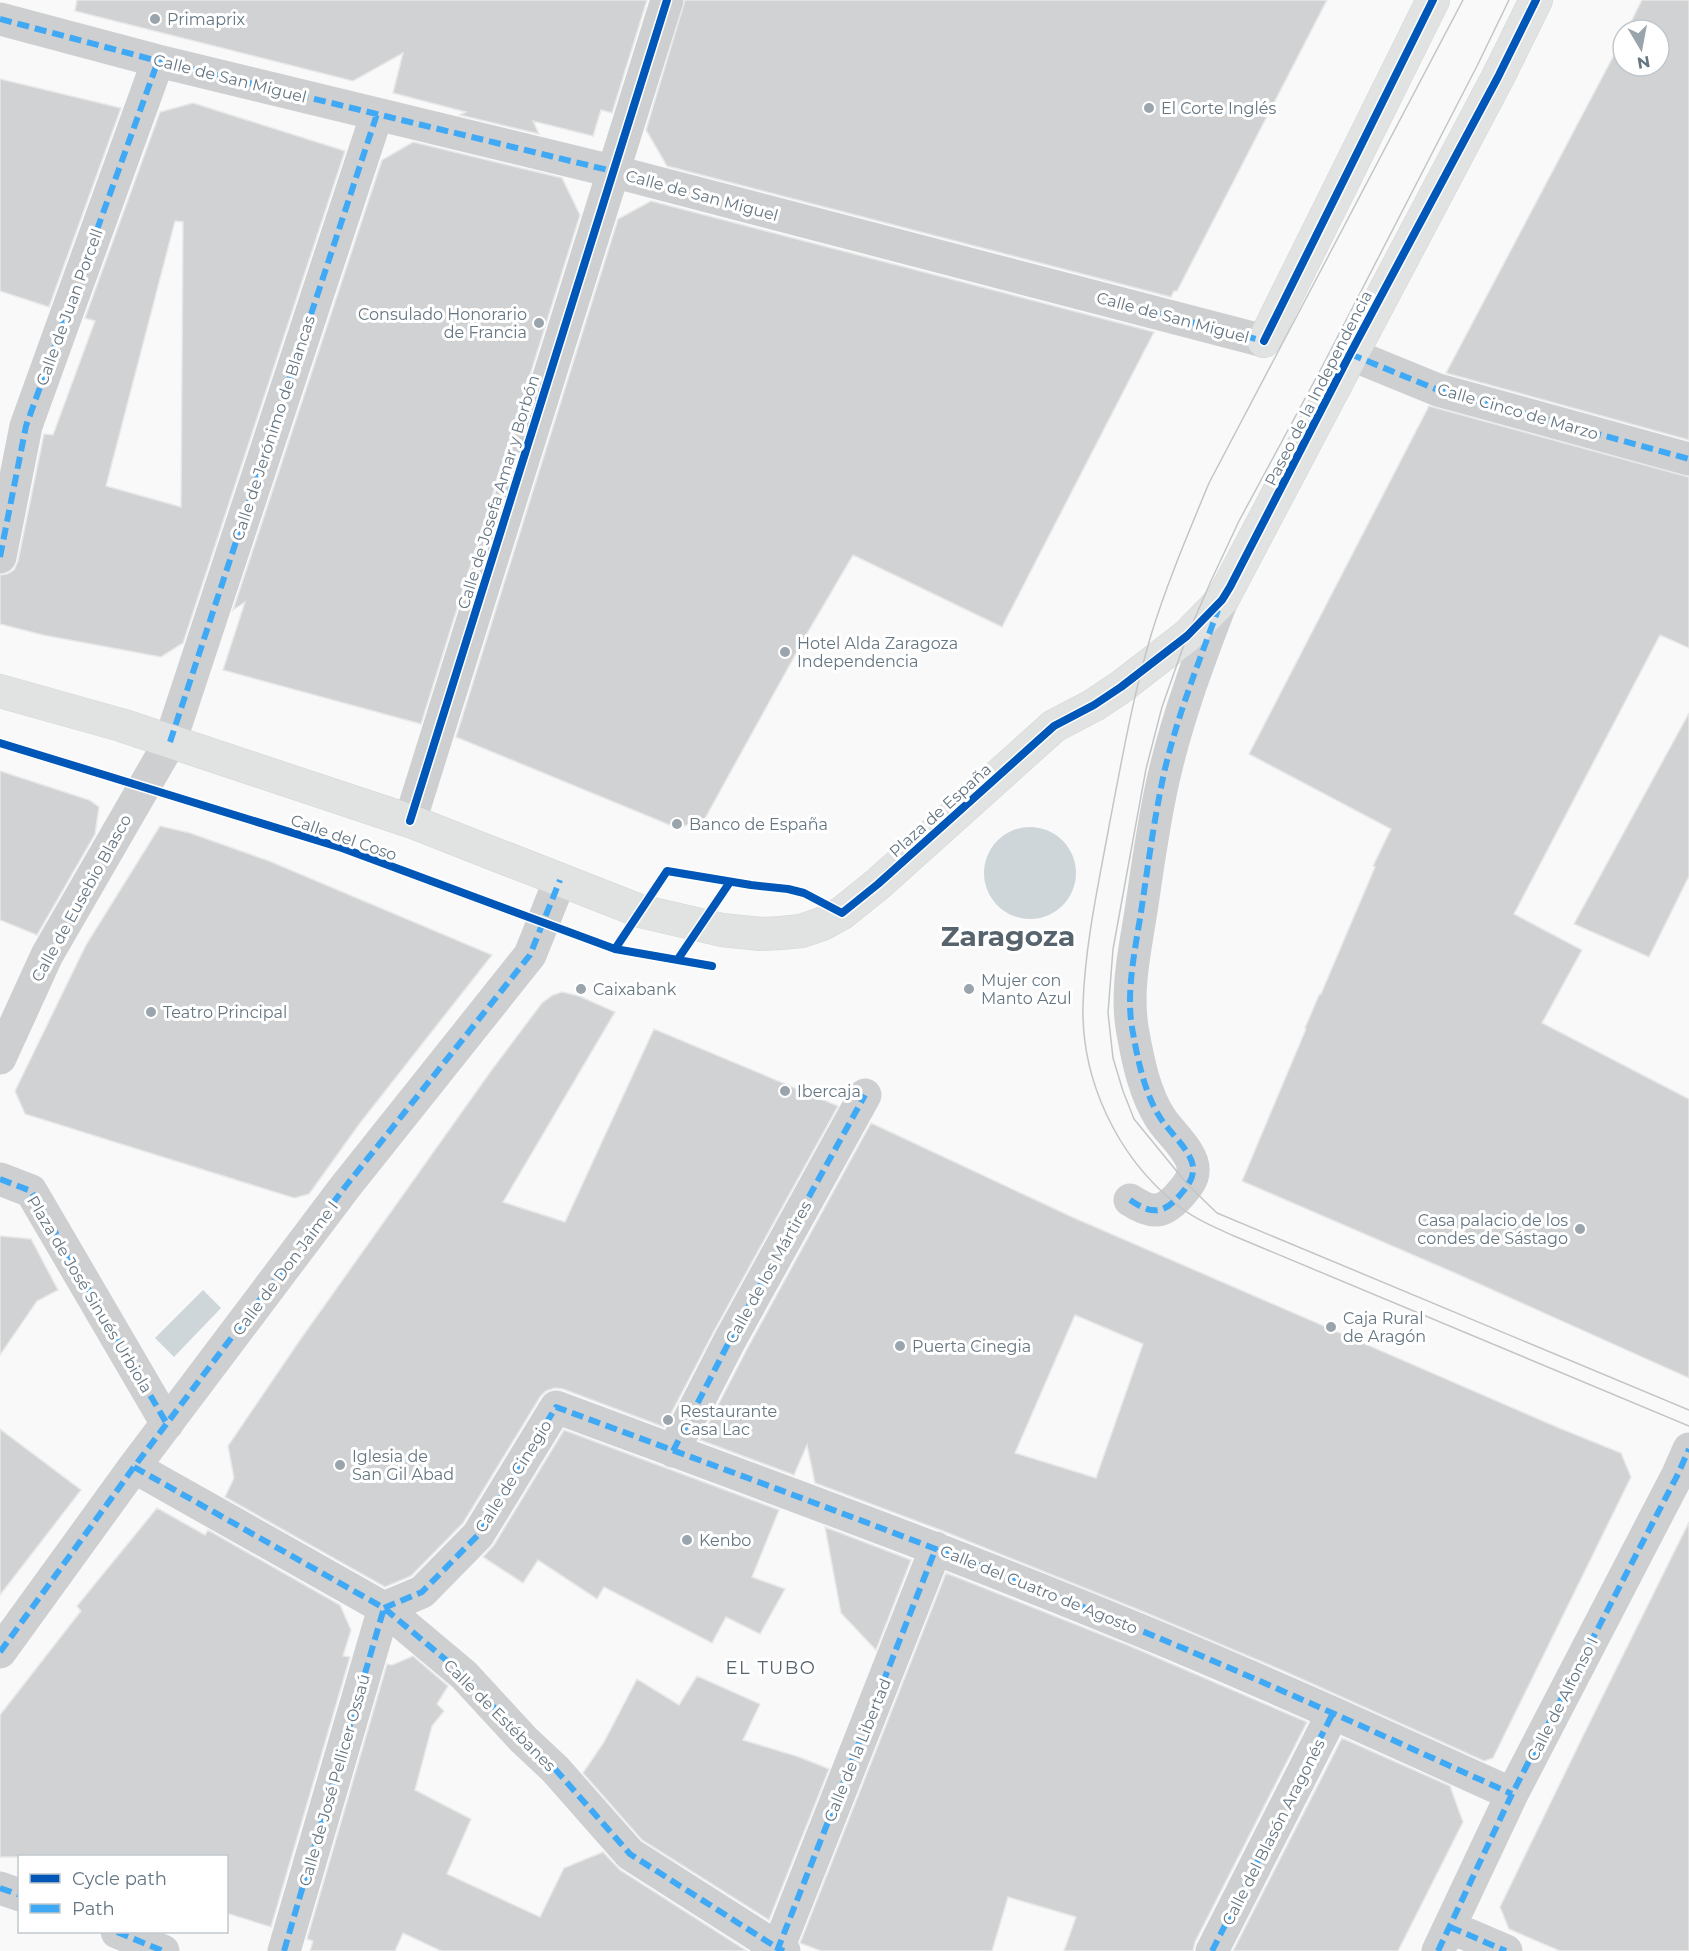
<svg xmlns="http://www.w3.org/2000/svg" width="1689" height="1951" font-family="Montserrat,sans-serif">
<rect width="100%" height="100%" fill="#f9f9f9"/>
<path fill="#ced6d9" d="M984 873a46 46 0 1 1 92 0a46 46 0 1 1-92 0Z
M203 1290 221 1308 174 1357 155 1338Z"/>
<path fill="#d0d2d3" stroke="#e8e8e8" stroke-width="1.5" fill-rule="evenodd" d="M77 0H647L612 113 601 110 593 136 533 121 539 134 460 115 466 112 393 93 403 53 353 81 75 11Z
M685 0H1327L1177 291H1174L1171 297 667 166 646 130Z
M1642 0H1689V440L1446 373 1623 38V66H1659V30H1627Z
M0 79 121 108 49 307 0 291Z
M193 103 345 151 183 643 161 657 43 635 0 624V575L7 574 14 570 18 561 44 434 53 435 95 321 85 318 160 112ZM175 221 183 222 181 507 106 486Z
M413 142 562 178 580 215 421 724 223 670 245 602 233 610 382 160Z
M651 201 1154 332 1002 627 853 555 809 630 704 820 677 828 456 737 618 219Z
M1429 406 1689 477V648L1660 635 1514 914 1582 950 1542 1023 1689 1099V1378L1455 1273 1242 1181 1306 1029 1305 1028 1319 995 1321 994 1375 867 1373 866 1391 829 1249 754Z
M1689 713V876L1649 957 1574 924Z
M0 771 89 800 99 807 95 834 37 935 0 920Z
M160 826 190 833 269 861 492 955 360 1123 309 1194 294 1198 25 1114 15 1091 86 945Z
M562 992 579 996 615 1012 503 1202 565 1222 654 1029 838 1106 714 1331 664 1427 563 1389 555 1388 546 1391 540 1397 463 1523 411 1576 385 1587 225 1497 234 1478 228 1446 300 1340 491 1071 542 1003 553 995Z
M871 1123 1072 1217 1559 1428 1621 1453 1631 1477 1493 1758 1484 1761 1286 1672 1144 1612 943 1531 815 1483 807 1445 794 1475 700 1440 747 1349ZM1075 1315 1143 1344 1096 1478 1015 1453Z
M0 1236 31 1239 58 1290 37 1301 0 1355Z
M0 1429 81 1490 0 1595Z
M564 1430 779 1510 752 1577 785 1589 760 1634 726 1617 712 1643 604 1587 597 1599 538 1560 523 1583 483 1557 494 1545Z
M157 1508 205 1535 208 1530 340 1605 351 1630 343 1656 350 1657 271 1927 226 1913V1857H0V1715L81 1611 77 1606Z
M1689 1522V1951H1560L1509 1929 1500 1907 1584 1734Z
M825 1527 911 1560 876 1650 841 1613Z
M946 1573 1130 1646 1307 1722 1195 1942 1193 1951H1064L1076 1917 1008 1897 992 1951H821L800 1943Z
M413 1656 448 1686 437 1704 444 1711 432 1726 415 1790 471 1819 447 1874 540 1917 564 1868 603 1852 620 1870 747 1951H441L403 1933 395 1951H310L313 1941 307 1939 387 1664 392 1665Z
M697 1676 760 1704 743 1740 799 1757 829 1769 769 1920 642 1840 583 1773 604 1742 637 1679 679 1705Z
M1342 1738 1450 1786 1463 1822 1398 1951H1233Z"/>
<g fill="none" stroke-linecap="round" stroke-linejoin="round">
<defs>
<path id="secondary" d="M1264 341 1433 0
M0 691 121 725 410 821 640 911 722 930 761 934 781 933 801 931 822 924 842 913 878 884 1054 726 1094 705 1121 687 1187 636 1222 600 1498 77 1536 0"/>
</defs>
<use href="#secondary" stroke="#d5d6d7" stroke-width="34"/>
<path stroke="#cecfd0" stroke-width="33" d="M0 19 158 61 612 171 1264 341
M1350 354 1438 390 1689 459
M0 557 26 426 158 61
M410 821 667 0
M0 1058 47 955 170 742 377 114
M0 1179 31 1191 167 1424
M1130 1200C1154 1216 1165 1213 1183 1191 1188 1185 1193 1179 1193 1171 1195 1154 1170 1133 1161 1119 1145 1095 1138 1061 1133 1033 1125 993 1135 950 1141 911 1148 865 1154 817 1165 772 1179 713 1200 657 1222 600
M673 1451 730 1340 865 1095
M134 1467 384 1608 464 1675 524 1740 555 1769 630 1854 779 1949 784 1951
M384 1608 422 1592 478 1535 556 1407C750 1479 946 1550 1137 1629 1264 1681 1388 1738 1512 1794
M0 1652 134 1467 345 1187 530 955 560 880
M0 1888 20 1895
M1450 1927 1506 1951
M117 1932 163 1951
M284 1951 384 1608
M777 1951 936 1548
M1212 1951 1333 1713
M1438 1951 1512 1794 1678 1474 1689 1449"/>
<use href="#secondary" stroke="#e1e2e2" stroke-width="33"/>
<path stroke="#c3c5c6" stroke-width="1.5" d="M1463 0 1209 483C1188 534 1167 583 1151 635 1133 696 1122 759 1110 821 1099 882 1085 943 1083 1005 1081 1080 1117 1156 1175 1203 1192 1218 1214 1227 1234 1236L1689 1426
M1509 0 1477 66 1322 367 1239 521 1211 581 1187 636 1162 707 1146 769 1113 949 1108 1013 1113 1058 1123 1091 1134 1119 1188 1185 1217 1213 1689 1410"/>
<path stroke="#3fa9f5" stroke-width="6" stroke-dasharray="12 6" stroke-linecap="butt" d="M0 19 158 61 612 171
M1122 304 1264 341
M1350 354 1438 390 1689 459
M0 557 26 426 158 61
M170 742 377 114
M0 1179 31 1191 167 1424
M1130 1200C1151 1214 1163 1215 1180 1195 1186 1188 1192 1181 1193 1172 1196 1155 1170 1133 1161 1119 1145 1095 1138 1061 1133 1033 1125 994 1135 951 1141 912 1148 866 1154 819 1164 773 1177 717 1198 664 1218 610
M673 1451 730 1340 865 1095
M134 1467 384 1608 464 1675 524 1740 555 1769 630 1854 779 1949 784 1951
M384 1608 422 1592 478 1535 556 1407C750 1479 946 1550 1137 1629 1264 1681 1388 1738 1512 1794
M0 1652 134 1467 345 1187 530 955 560 880
M0 1888 20 1895
M1450 1927 1506 1951
M117 1932 163 1951
M284 1951 384 1608
M777 1951 936 1548
M1212 1951 1333 1713
M1438 1951 1512 1794 1678 1474 1689 1449"/>
<defs>
<path id="cycleway" d="M1264 341 1433 0
M0 743 342 848 615 949 712 966
M410 821 667 0
M615 949 667 871 751 885 788 889 804 893 842 913 878 884 1054 726 1094 705 1121 687 1187 636 1222 600 1230 587 1350 354 1498 77 1536 0
M678 959 730 882"/>
</defs>
<use href="#cycleway" stroke="#fff" stroke-width="11"/>
<use href="#cycleway" stroke="#0057b8" stroke-width="8"/>
</g>
<g fill="#99a4ac" stroke="#fff" stroke-width="2">
<circle cx="155" cy="19" r="6"/>
<circle cx="1149" cy="108" r="6"/>
<circle cx="539" cy="323" r="6"/>
<circle cx="785" cy="652" r="6"/>
<circle cx="677" cy="824" r="6"/>
<circle cx="581" cy="989" r="6"/>
<circle cx="969" cy="989" r="6"/>
<circle cx="151" cy="1012" r="6"/>
<circle cx="785" cy="1091" r="6"/>
<circle cx="1580" cy="1229" r="6"/>
<circle cx="1331" cy="1327" r="6"/>
<circle cx="900" cy="1346" r="6"/>
<circle cx="668" cy="1420" r="6"/>
<circle cx="340" cy="1465" r="6"/>
<circle cx="687" cy="1540" r="6"/>
</g>
<g text-anchor="middle" stroke-width="6" stroke-linejoin="round" paint-order="stroke">
<g font-size="16" fill="#657683" stroke="#fff" text-anchor="start">
<text x="167" y="25">Primaprix</text>
<text x="1161" y="114">El Corte Inglés</text>
<text x="527" y="320" text-anchor="end">Consulado Honorario<tspan x="527" dy="18">de Francia</tspan></text>
<text x="797" y="649">Hotel Alda Zaragoza<tspan x="797" dy="18">Independencia</tspan></text>
<text x="689" y="830">Banco de España</text>
<text x="981" y="986">Mujer con<tspan x="981" dy="18">Manto Azul</tspan></text>
<text x="593" y="995">Caixabank</text>
<text x="163" y="1018">Teatro Principal</text>
<text x="797" y="1097">Ibercaja</text>
<text x="1568" y="1226" text-anchor="end">Casa palacio de los<tspan x="1568" dy="18">condes de Sástago</tspan></text>
<text x="1343" y="1324">Caja Rural<tspan x="1343" dy="18">de Aragón</tspan></text>
<text x="912" y="1352">Puerta Cinegia</text>
<text x="680" y="1417">Restaurante<tspan x="680" dy="18">Casa Lac</tspan></text>
<text x="352" y="1462">Iglesia de<tspan x="352" dy="18">San Gil Abad</tspan></text>
<text x="699" y="1546">Kenbo</text>
</g>
<g font-size="16" fill="#657683" stroke="#fff">
<text transform="translate(230 78) rotate(14)" y="6">Calle de San Miguel</text>
<text transform="translate(702 195) rotate(15)" y="6">Calle de San Miguel</text>
<text transform="translate(69 307) rotate(-70)" y="6">Calle de Juan Porcell</text>
<text transform="translate(1173 317) rotate(15)" y="6">Calle de San Miguel</text>
<text transform="translate(1318 388) rotate(-63)" y="6">Paseo de la Independencia</text>
<text transform="translate(1518 411) rotate(16)" y="6">Calle Cinco de Marzo</text>
<text transform="translate(273 428) rotate(-72)" y="6">Calle de Jerónimo de Blancas</text>
<text transform="translate(498 492) rotate(-73)" y="6">Calle de Josefa Amar y Borbón</text>
<text transform="translate(940 810) rotate(-42)" y="6">Plaza de España</text>
<text transform="translate(344 837) rotate(19)" y="6">Calle del Coso</text>
<text transform="translate(81 898) rotate(-61)" y="6">Calle de Eusebio Blasco</text>
<text transform="translate(285 1268) rotate(-53)" y="6">Calle de Don Jaime I</text>
<text transform="translate(768 1272) rotate(-61)" y="6">Calle de los Mártires</text>
<text transform="translate(90 1294) rotate(59)" y="6">Plaza de José Sinués Urbiola</text>
<text transform="translate(513 1476) rotate(-58)" y="6">Calle de Cinegio</text>
<text transform="translate(1039 1589) rotate(22)" y="6">Calle del Cuatro de Agosto</text>
<text transform="translate(1562 1699) rotate(-63)" y="6">Calle de Alfonso I</text>
<text transform="translate(500 1715) rotate(45)" y="6">Calle de Estébanes</text>
<text transform="translate(857 1750) rotate(-68)" y="6">Calle de la Libertad</text>
<text transform="translate(334 1780) rotate(-74)" y="6">Calle de José Pellicer Ossaú</text>
<text transform="translate(1273 1832) rotate(-63)" y="6">Calle del Blasón Aragonés</text>
</g>
<g font-size="18" letter-spacing="1.5" fill="#57646e" stroke="#fff">
<text x="771" y="1674">EL TUBO</text>
</g>
<g font-size="28" font-weight="bold" fill="#57646e" stroke="#fff">
<text x="1008" y="946">Zaragoza</text>
</g>
</g>
<rect x="18" y="1855" width="210" height="78" fill="#ffffff" stroke="#c1c8cd" stroke-width="1.5"/>
<rect x="30" y="1874" width="30" height="9" fill="#0057b8" stroke="#c1c8cd" stroke-width="1.5"/>
<text x="72" y="1885" font-size="18" fill="#657683">Cycle path</text>
<rect x="30" y="1904" width="30" height="9" fill="#3fa9f5" stroke="#c1c8cd" stroke-width="1.5"/>
<text x="72" y="1915" font-size="18" fill="#657683">Path</text>
<g transform="translate(1641 48) rotate(170)"><circle r="28" fill="#ffffff" stroke="#c1c8cd" stroke-width="1.5"/>
<path d="M0-4.5L10 22L0 15L-10 22Z" fill="#99a4ac"/>
<text y="-9" font-size="16" font-weight="bold" text-anchor="middle" fill="#657683">N</text>
</g>
</svg>
